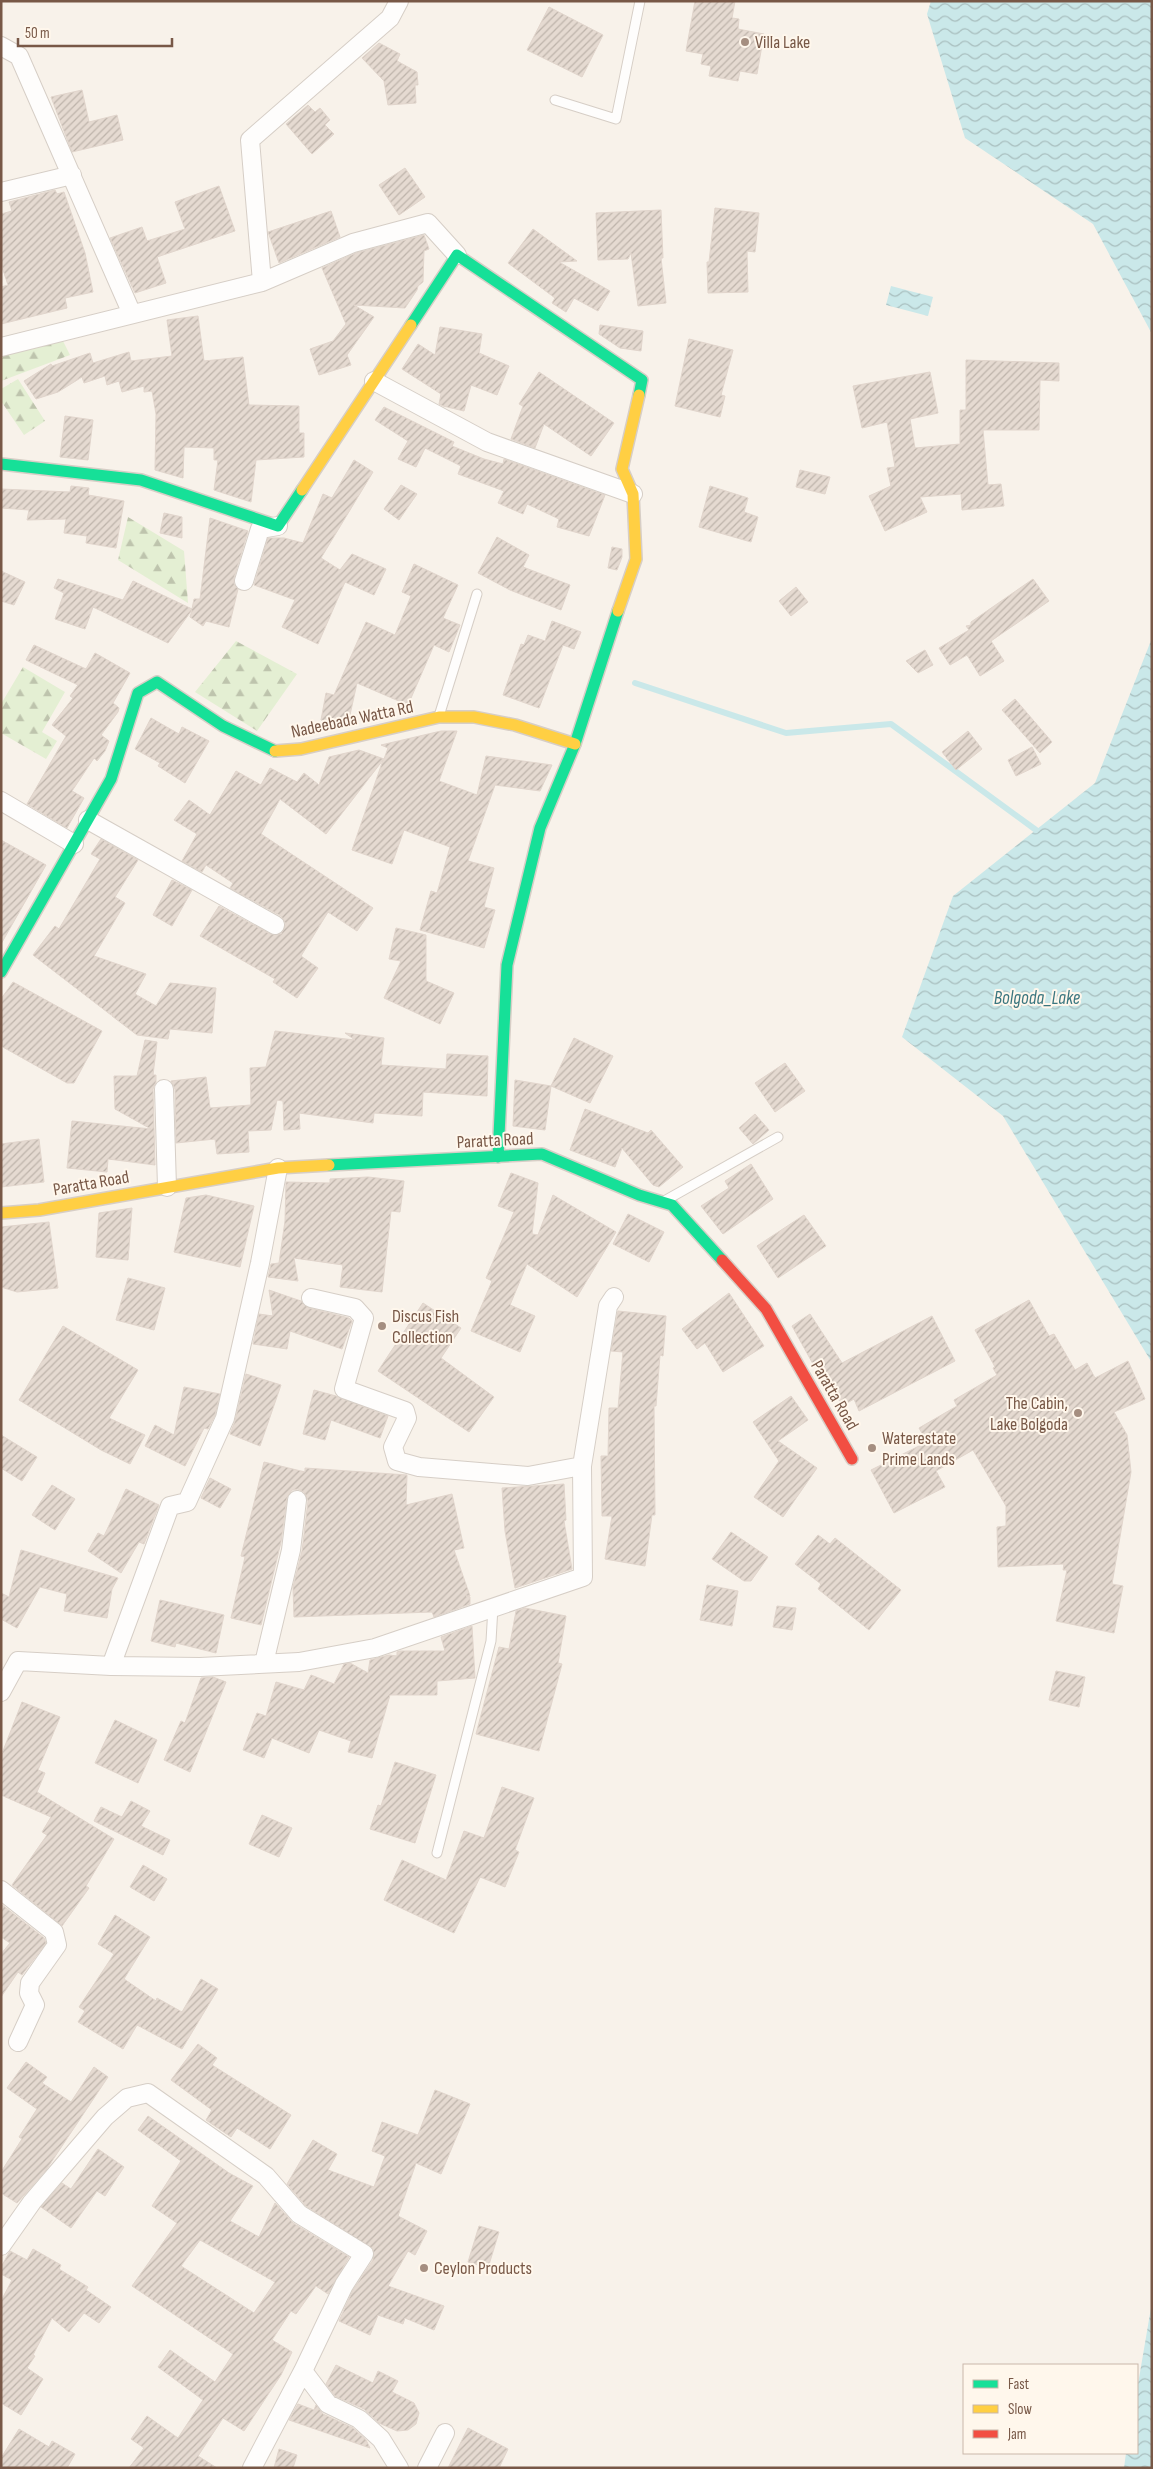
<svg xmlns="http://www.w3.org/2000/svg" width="1153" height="2469" font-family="'Sofia Sans Condensed',sans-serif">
<defs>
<pattern id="forest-firs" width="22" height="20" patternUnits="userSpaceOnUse" patternTransform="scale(1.25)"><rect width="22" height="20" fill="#e4efd3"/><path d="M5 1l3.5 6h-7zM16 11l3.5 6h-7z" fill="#bec4ad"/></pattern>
<pattern id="water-waves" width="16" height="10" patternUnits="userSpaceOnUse" patternTransform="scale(1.25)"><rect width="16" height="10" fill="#cae8e9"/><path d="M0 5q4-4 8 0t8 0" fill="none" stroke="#a9bfbf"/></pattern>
<pattern id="building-hatch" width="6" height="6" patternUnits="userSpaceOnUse" patternTransform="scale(1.25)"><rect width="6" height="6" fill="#e5dad1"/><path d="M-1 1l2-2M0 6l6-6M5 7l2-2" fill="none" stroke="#beb4ab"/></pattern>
</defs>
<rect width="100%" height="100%" fill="#f8f2ea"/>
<path fill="url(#forest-firs)" d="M61 337 70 355 1 381V352Z
M18 379 45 421 24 435 1 401V389Z
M128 517 184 551 188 603 118 560Z
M236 641 297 674 257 731 195 692Z
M23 667 65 692 42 732 57 741 46 759 1 733V704Z"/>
<path fill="url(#water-waves)" d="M931 1H1152V334L1093 224 965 138 927 14Z
M891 286 933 297 928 316 886 305Z
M1152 638V1363L1003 1116 902 1037 953 896 1095 783Z
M1152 2302V2468H1124L1126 2453H1137V2390Z"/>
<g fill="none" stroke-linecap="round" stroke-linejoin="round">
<path stroke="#cae8e9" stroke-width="6" d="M635 683 786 733 891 724 1036 830"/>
</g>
<path fill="url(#building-hatch)" stroke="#e1d5cc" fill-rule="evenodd" d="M695 1H735L732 18 739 19 738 29 764 34 757 74 740 71 738 81 709 76 711 66 701 64 703 54 686 51Z
M549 7 603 35 582 77 527 50Z
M379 43 400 54 397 61 417 72 418 85H415L416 103 388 105 384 81 362 58Z
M82 90 89 122 117 115 123 140 72 152 51 97Z
M308 105 315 112 320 108 330 120 325 125 334 134 312 154 286 124Z
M405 168 425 197 399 215 379 185Z
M219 186 235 231 157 257 166 283 135 293 110 238 142 227 147 241 185 229 175 202Z
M55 190 57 194 64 192 85 253 93 292 65 298 67 308 1 324V287L8 285 1 264V214L12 211 9 202Z
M715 208 759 213 755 252 747 251 748 292 708 293 707 262H709Z
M661 210 663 258H661L666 303 638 306 631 253 628 259 598 260 596 213Z
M331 211 340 237 279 263 268 232Z
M533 229 577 261 559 262 610 291 598 311 574 298 566 312 552 303 555 298 508 263Z
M424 235 429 249 424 251 423 282 418 286 417 290 405 308 354 305 374 317 347 355 351 365 319 375 310 349 333 341 346 324 322 268 356 253Z
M198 316 204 361 243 357 249 405 299 406V433H304V457L256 460 251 502 214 490 218 460H214V448L184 447 183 478 155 470 156 414 152 391 144 392V386L122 392 119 381 107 385 105 376 84 383 82 377 58 392 36 399 24 381 51 364 52 366 90 353 93 363 129 352 131 361 172 356 167 320Z
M600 325 643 331 641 351 620 348 599 334Z
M440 327 482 334 479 353 509 366 497 395 471 385 464 411 443 406 439 404 441 394 402 369 418 344 435 355Z
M689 339 733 350 721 395 725 396 720 417 675 406Z
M966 360 1059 363V381L1040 380 1039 430H983L988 485 1001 484 1004 506 962 510 961 494 920 497 927 512 885 531 869 496 891 486 887 468 895 467 887 422 862 428 853 386 930 372 938 413 910 419 915 448 960 444V410H966Z
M539 372 614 423 591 456 544 424 535 448 511 439 523 406 519 404Z
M384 407 454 442 452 446 484 459 503 464 504 459 605 495 589 536 557 527 559 519 527 504 523 514 498 503 504 491 458 474 461 466 425 448 416 467 398 459 408 441 375 420Z
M65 416 93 420 88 460 60 457Z
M354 460 373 472 321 558 340 570 352 554 386 569 374 595 345 582 318 644 282 627 295 600 254 585 268 538H284L303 543 323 494 332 498Z
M800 470 830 477 825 494 796 487Z
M401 485 417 494 399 520 384 509Z
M71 486 89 488 88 495 124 501 116 548 86 543 87 536 64 533 66 519 27 520 29 510 1 508V489L70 492Z
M710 486 748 498 744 512 758 517 751 542 699 527Z
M164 513 182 517V538L160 533Z
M210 518 248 531 234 578V584L238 589 229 627 206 621 203 626 190 617 192 610 168 643 93 607 85 629 55 619 64 593 54 588 58 579 123 600 133 581 192 609 194 599H200Z
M497 537 529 555 523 567 570 585 561 610 510 590 478 573Z
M612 547 622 549V557L617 570 608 568Z
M414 564 458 585 443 618 460 625 449 652 434 645 408 705 357 683 348 724 343 725 321 720 326 693 334 695 366 622 395 635 411 596 402 592Z
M1 571 25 582 14 605 1 601Z
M1033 579 1049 601 991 641 1004 661 980 676 967 655 950 665 939 648 969 630 966 626 971 625V622Z
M796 587 808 602 791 616 779 601Z
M552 621 581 632 574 649 563 645 539 708 503 695 521 644 524 645 528 635 545 641Z
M34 645 86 669 95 653 130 673 113 703 119 708 118 712 101 735 109 741 105 751 97 761 94 758 72 791 84 798 67 828 27 804 66 736 52 725 73 698 70 696 78 685 26 660Z
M925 650 933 665 918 673 906 661Z
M1015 699 1052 742 1040 753 1002 710Z
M151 718 179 734 182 727 209 741 185 783 158 766 160 763 135 749Z
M441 731H457L439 781 477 795 486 756 552 765 540 791 495 785 468 861 494 868 484 907 495 910 484 948 420 930 431 891 437 893 450 847 404 830 392 864 352 850 383 760 326 834 280 799 261 834 373 908 357 931 328 912 301 956 318 968 297 998 273 982 275 979 200 936 219 906 270 934H281L286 924 281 916 230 888 233 883 206 865 202 872 182 861 197 834 174 820 189 800 210 815 236 771 261 785 270 768 297 782 304 773 319 785 329 757 359 750 384 759 388 748 381 745Z
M968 731 982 749 956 770 942 752Z
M1032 747 1041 764 1016 776 1008 760Z
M101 839 138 860 115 897 125 903 94 956 146 974 135 994 156 1006 170 983 216 988 212 1033 170 1029 168 1039 137 1035 112 1016V1013L111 1015 33 955 55 926 59 929 100 859 91 854Z
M1 840 46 865 1 944Z
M172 880 192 890 172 926 153 915Z
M396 928 426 935V981L454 993 440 1024 384 998 401 961 389 959Z
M13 982 102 1031 74 1083H67L1 1046V999Z
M275 1031 355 1040 345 1033 384 1038 381 1065 446 1069 447 1054 488 1056 487 1096 423 1092 422 1116 374 1113 373 1123 299 1113 300 1129 284 1130 283 1101 277 1100 271 1130 248 1131 249 1152 217 1154 215 1139 176 1143 175 1089 171 1081 206 1077 210 1108 251 1105 250 1068 266 1067Z
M574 1038 613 1056 590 1103 551 1086Z
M145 1040 157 1042 153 1075H156V1082L153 1089 155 1165 108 1159 107 1172 67 1168 72 1121 151 1129 115 1109 114 1076H137Z
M785 1063 805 1091 775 1112 755 1083Z
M515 1080 551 1086 545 1130 513 1126Z
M585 1109 648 1133 651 1130 683 1167 659 1187 653 1185 622 1148 615 1167 570 1150Z
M755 1114 769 1130 753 1144 739 1128Z
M39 1139 44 1182 1 1187V1144Z
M751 1164 773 1199 723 1234 701 1206 729 1188 725 1181Z
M511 1173 538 1183 532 1234 538 1235 553 1195 616 1232 577 1297 527 1264 510 1305 535 1316 520 1352 471 1331 492 1281 486 1278 514 1212 498 1206Z
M368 1177 404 1181 400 1212 391 1211 382 1292 340 1287 343 1265 294 1258 298 1281 268 1277 271 1264 279 1263 285 1221 286 1182 330 1183V1179Z
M206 1195 254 1206 240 1267 174 1252 186 1198Z
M132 1208 128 1260 96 1257 99 1213Z
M628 1214 664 1232 649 1262 613 1244Z
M804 1215 826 1246 778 1278 757 1246Z
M49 1222 58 1288 17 1292 1 1287V1227Z
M128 1278 165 1288 154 1330 116 1320Z
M269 1290 301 1301 309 1308 349 1318 352 1321 342 1349 290 1331 287 1349 253 1344 259 1314 273 1316Z
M729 1293 764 1346 723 1372 705 1343 697 1349 682 1329Z
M1029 1300 1049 1336 1054 1334 1075 1370 1087 1363 1095 1378 1128 1361 1145 1399 1114 1412 1127 1435 1131 1472 1112 1584 1123 1586 1114 1633 1056 1621 1067 1570H1063L1064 1564 998 1567 997 1527 1006 1526V1506L973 1450 936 1471 945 1487 894 1513 871 1470 927 1442 919 1428 957 1406 954 1400 997 1375 993 1368 995 1367 975 1330Z
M423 1303 461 1328 441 1358 494 1397 469 1432 378 1371Z
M618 1311 666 1316 663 1356 660 1355 656 1406H654L655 1515H652L645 1566 605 1559 612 1516H602L601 1456H608L609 1408H618L623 1352 611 1351Z
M810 1314 842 1363 932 1316 955 1361 859 1411 854 1399 842 1406 818 1360 813 1364 792 1326Z
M63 1326 138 1370 109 1418 145 1435 130 1464 101 1450 19 1400Z
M246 1374 281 1385 260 1446 230 1434 235 1421Z
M184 1387 220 1394 215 1415 208 1429 204 1428 185 1466 145 1446 155 1425 174 1435Z
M314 1390 336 1396 388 1416 380 1438 331 1420 325 1440 303 1434Z
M791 1396 808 1420 778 1441 817 1468 783 1517 754 1497 779 1461 753 1422Z
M1 1435 37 1457 22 1481 1 1468Z
M264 1462 305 1472V1468L407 1475 406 1505 452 1494 464 1548 454 1550 470 1596H466L470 1597V1604L434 1617 432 1612 294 1617 293 1587 302 1551 308 1501 304 1492 298 1489 292 1490 287 1498 281 1542 261 1625 231 1618 245 1557 241 1556Z
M210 1478 231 1489 220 1508 201 1498Z
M564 1484 566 1520 564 1521 572 1569 515 1588 505 1531 502 1488Z
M52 1485 75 1499 55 1530 32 1515Z
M126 1489 159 1505 144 1544 139 1542 121 1573 88 1551 98 1533 104 1536Z
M731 1532 768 1557 751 1581H744L712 1559Z
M818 1535 830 1544 835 1538 901 1590 869 1630 818 1589 821 1584 795 1564Z
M21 1550 118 1578 112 1589 107 1618 64 1611 67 1594 40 1587 17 1628 1 1619V1593L9 1597Z
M707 1585 738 1591 732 1626 700 1620Z
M160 1600 224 1615 216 1653 176 1643 175 1647 151 1641Z
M777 1606 796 1608 792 1630 773 1627Z
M525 1608 566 1616 558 1663 562 1664 539 1751 476 1734 499 1647 509 1649 516 1611Z
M472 1626 475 1678 437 1681V1695H390L372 1758 348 1752 351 1741 319 1730 309 1753 272 1738 264 1758 243 1750 257 1713 266 1716 276 1682 304 1690 311 1675 334 1684 344 1664 350 1663 368 1673 370 1660 389 1655 397 1656V1652L400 1651H445L441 1637Z
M1056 1671 1085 1677 1079 1707 1049 1700Z
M213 1677 226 1682 190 1772 164 1760 181 1721 185 1723 201 1678Z
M22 1702 60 1717 38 1770 45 1773 37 1792 114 1839 86 1886 89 1888 62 1926 12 1885 47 1835 42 1832 51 1817 1 1795V1756Z
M115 1720 157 1740 138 1783 95 1763Z
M395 1762 436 1775 415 1843 370 1829 378 1805 381 1806Z
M502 1787 534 1798 515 1850 519 1852 505 1887 480 1877 454 1933 384 1900 402 1860 446 1880 464 1831 484 1838Z
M131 1801 150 1811 141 1826 170 1840 163 1855 94 1821 101 1807 122 1817Z
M262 1815 292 1828 279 1857 249 1844Z
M143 1865 167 1879 154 1901 130 1887Z
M1 1904 44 1938 46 1943 22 1975 18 1972 1 1997V1954L10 1943 1 1937Z
M115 1915 150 1937 124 1979 156 2001 157 1998 182 2012 201 1979 218 1989 182 2049 137 2025 123 2049 78 2022 85 2011 79 2007 114 1954 98 1944Z
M198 2044 217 2058 212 2065 291 2115 270 2149 237 2128 231 2137 206 2120 212 2110 171 2080Z
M26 2062 47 2077 42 2083 71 2102 94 2067 108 2077 46 2170 17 2203 1 2193V2172L22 2139 19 2137 37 2109 7 2088Z
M435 2090 470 2104 441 2174 416 2163 398 2216 427 2231 415 2255 408 2251 388 2286 444 2306 434 2330 405 2318 403 2324 378 2315 370 2335 339 2321 353 2290 373 2260V2249L306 2206 287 2184 313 2140 337 2154 328 2170 374 2187 385 2156 372 2151 382 2122 418 2135Z
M148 2116 229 2173 253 2186 230 2221 259 2237 275 2203 293 2223 349 2257 328 2294 316 2286 296 2314 291 2311 272 2340 292 2352 281 2375 244 2431 223 2418 198 2456 217 2468H129L144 2448 131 2439 147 2416 178 2438 203 2400 158 2367 170 2350 215 2382 233 2354 132 2286 177 2223 152 2206 181 2161 138 2130ZM200 2240 275 2282 254 2313 181 2266Z
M98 2149 124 2167 105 2196 97 2191 71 2228 41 2207 62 2183 71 2189Z
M479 2226 499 2232 488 2268 468 2262Z
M33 2249 61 2265 59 2269 88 2287 86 2290 111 2307 99 2323 84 2313 69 2332 52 2318 33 2355 35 2356 27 2368 43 2379 21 2415 1 2403V2301L12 2280 1 2274V2267L10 2251 27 2260Z
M336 2365 373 2383 378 2371 398 2381 392 2392 414 2403 419 2413 416 2424 408 2430 397 2431 379 2423 364 2409 335 2396 326 2384Z
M298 2404 314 2410 316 2405 323 2414 353 2428 366 2440 370 2448 289 2420Z
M468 2428 508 2449 499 2468H448Z
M19 2429 49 2447 52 2441 75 2454 67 2468H1V2458Z
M279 2449 297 2455 293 2468H274Z"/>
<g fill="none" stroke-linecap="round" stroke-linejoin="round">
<defs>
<path id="lane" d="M555 100 616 119 640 1
M439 716 477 594
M666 1200 778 1137
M437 1853 491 1641 493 1607"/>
<path id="street" d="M1 46 19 56 132 314
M1 192 72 175
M262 282 353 243 428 223 457 255
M1 347 262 282 250 140 390 18 399 1
M374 381 487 442 633 494
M244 581 260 529 278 526
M1 801 74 844
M88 820 275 925
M164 1089 167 1187
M311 1298 355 1308 364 1318 344 1389 405 1411 407 1418 393 1447 397 1461 419 1467 528 1476 582 1466
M264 1663 291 1550 297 1500
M111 1666 200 1667 299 1662 375 1648 583 1577 582 1466 608 1306 614 1297
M1 1692 18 1661 111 1666 170 1506 187 1502 225 1418 260 1263 278 1168
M1 1890 54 1932 57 1945 30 1983 29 1993 35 2005 18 2042
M1 2246 32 2202 105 2117 127 2098 148 2093 266 2176 299 2214 364 2254 344 2285 303 2371 252 2468
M303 2371 328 2404 359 2419 381 2439 399 2468
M427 2468 445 2433"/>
<path id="fast" d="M411 325 457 255 642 380 639 395
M1 464 141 480 278 526 302 490
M1 972 111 779 138 693 157 682 223 726 275 751
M498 1157 507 965 540 828 575 744 618 611
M329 1165 542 1154 639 1195 672 1205 722 1260"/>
<path id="slow" d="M302 490 411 325
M618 611 636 559 633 494 622 469 639 395
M275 751 301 749 439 717H474L515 725 575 744
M1 1213 39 1210 278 1168 329 1165"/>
<path id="jam" d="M722 1260 766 1309 852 1459"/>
</defs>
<use href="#lane" stroke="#d6cec6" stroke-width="11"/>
<use href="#street" stroke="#d6cec6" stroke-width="20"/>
<use href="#fast" stroke="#d7cec6" stroke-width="14"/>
<use href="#slow" stroke="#d7cec6" stroke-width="14"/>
<use href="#jam" stroke="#d7cec6" stroke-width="14"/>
<use href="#lane" stroke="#fefdfc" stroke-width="9"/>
<use href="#street" stroke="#fefdfc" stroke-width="18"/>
<use href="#fast" stroke="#16e098" stroke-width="11"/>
<use href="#slow" stroke="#ffcf43" stroke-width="11"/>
<use href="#jam" stroke="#f24e42" stroke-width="11"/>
</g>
<g fill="#a58e80" stroke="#fff7ec" stroke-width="2">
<circle cx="745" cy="42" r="5"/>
<circle cx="382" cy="1326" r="5"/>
<circle cx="1078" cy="1413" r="5"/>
<circle cx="872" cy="1448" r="5"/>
<circle cx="424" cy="2268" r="5"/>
</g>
<g text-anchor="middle" stroke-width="4" stroke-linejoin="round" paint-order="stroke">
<g font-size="18" fill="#785847" stroke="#fff7ec" text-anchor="start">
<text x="755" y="48">Villa Lake</text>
<text x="392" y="1322">Discus Fish<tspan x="392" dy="21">Collection</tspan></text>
<text x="1068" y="1409" text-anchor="end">The Cabin,<tspan x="1068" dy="21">Lake Bolgoda</tspan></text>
<text x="882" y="1444">Waterestate<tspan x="882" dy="21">Prime Lands</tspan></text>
<text x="434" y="2274">Ceylon Products</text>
</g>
<g font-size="18" fill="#785847" stroke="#fff7ec">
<text transform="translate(352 719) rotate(-12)" y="6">Nadeebada Watta Rd</text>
<text transform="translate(495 1140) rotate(-3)" y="6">Paratta Road</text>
<text transform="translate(91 1183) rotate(-10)" y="6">Paratta Road</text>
<text transform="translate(835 1395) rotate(60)" y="6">Paratta Road</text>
</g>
<g font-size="19" font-style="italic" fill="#3a767f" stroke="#fff7ec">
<text x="1037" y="1004">Bolgoda_Lake</text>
</g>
</g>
<rect width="1153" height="2469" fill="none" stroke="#785847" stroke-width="5"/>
<rect x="963" y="2364" width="175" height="90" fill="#fff7ec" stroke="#c9b7aa"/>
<rect x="973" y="2380" width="25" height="8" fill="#16e098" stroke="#c9b7aa"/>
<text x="1008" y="2389" font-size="15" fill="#785847">Fast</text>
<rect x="973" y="2405" width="25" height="8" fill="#ffcf43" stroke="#c9b7aa"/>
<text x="1008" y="2414" font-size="15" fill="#785847">Slow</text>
<rect x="973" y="2430" width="25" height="8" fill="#f24e42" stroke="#c9b7aa"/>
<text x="1008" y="2439" font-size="15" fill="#785847">Jam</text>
<path d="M18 38v8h154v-8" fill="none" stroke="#785847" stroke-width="2.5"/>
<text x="25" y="38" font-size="15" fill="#785847" stroke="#fff7ec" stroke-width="4" paint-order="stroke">50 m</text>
</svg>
